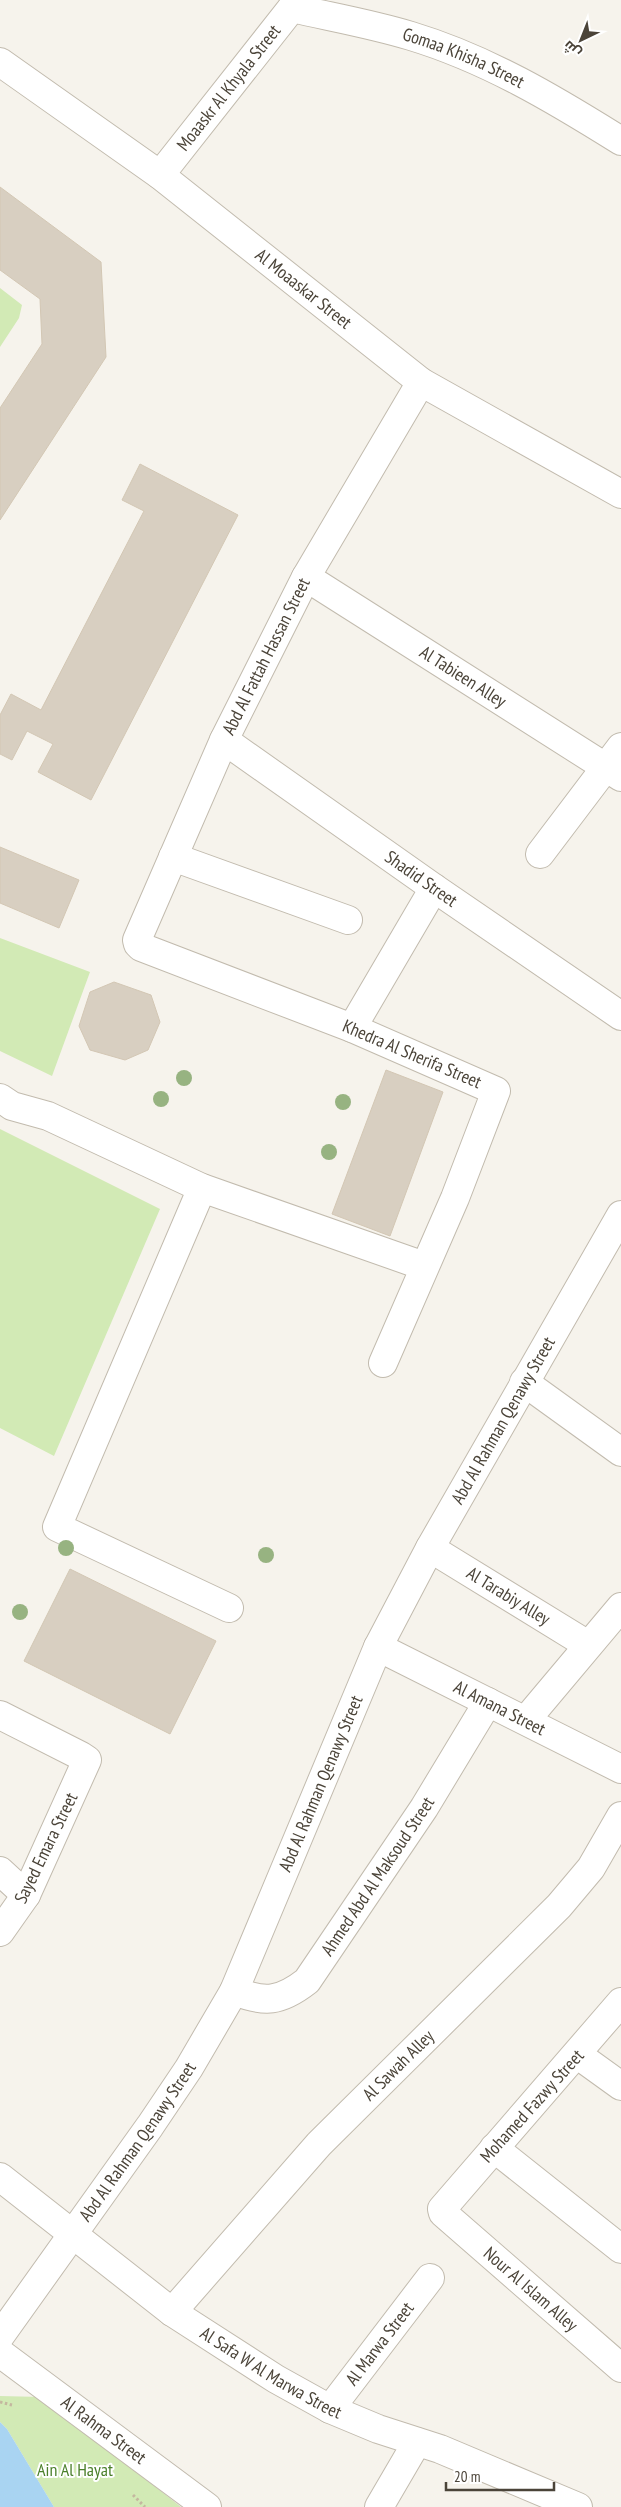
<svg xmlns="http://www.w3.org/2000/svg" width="621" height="2507" font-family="'PT Sans Narrow',Cairo,sans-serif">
<rect width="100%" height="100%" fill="#f6f3ec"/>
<path fill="#d2eab5" d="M0 288 22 305 19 318 0 347Z
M0 938 90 972 52 1076 0 1051Z
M0 1129 160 1209 54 1456 0 1428Z
M0 2396 42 2397 181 2507H54L7 2429 0 2422Z"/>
<path fill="#a9d4f2" d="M0 2422 7 2429 54 2507H0Z"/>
<path fill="#d8cfc1" stroke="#d3c7b4" d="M0 187 101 262 106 357 0 520V408L42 344 40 299 0 270Z
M140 464 238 515 91 800 38 772 53 744 27 731 12 760 0 754V715L11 694 41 710 144 511 122 500Z
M0 847 79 880 59 928 0 903Z
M114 982 151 995 160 1022 148 1050 125 1060 90 1050 79 1026 90 992Z
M386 1070 443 1092 390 1236 332 1214Z
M70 1569 216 1641 170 1734 24 1661Z"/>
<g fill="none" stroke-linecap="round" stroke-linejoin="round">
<defs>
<g id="minor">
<path id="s1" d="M292 8C331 17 372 24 411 36 487 59 554 99 621 141"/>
<path id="s2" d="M0 62 160 175 421 382 621 494"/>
<path id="s3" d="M160 175 298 0"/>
<path id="s4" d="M306 577 621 777"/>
<path id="s5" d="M224 740 434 888 621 1016"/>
<path d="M540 854 621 747"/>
<path d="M173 857 348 920"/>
<path d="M352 1028 434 888"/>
<path d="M0 1098 12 1106 48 1116 202 1188 424 1266"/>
<path d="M202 1188 57 1527 229 1608"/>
<path id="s6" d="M383 1363 455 1198 496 1091 352 1028 141 947 138 944 137 940 224 740 306 577 421 382"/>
<path d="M524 1382 621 1452"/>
<path id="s7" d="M430 1548 588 1645"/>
<path id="s8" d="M378 1647 621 1769"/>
<path d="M0 1715 81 1756 87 1760 26 1895 0 1932"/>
<path d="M526 1720 621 1607"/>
<path d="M0 1871 26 1895"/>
<path id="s9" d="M234 1991C265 2003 280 2002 307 1981L424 1808 488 1702"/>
<path id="s10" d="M621 2002 442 2209 443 2213 621 2368"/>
<path d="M578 2055 621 2086"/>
<path d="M494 2148 621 2249"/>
<path id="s11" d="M0 2177 172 2312 276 2379 330 2409 378 2429 440 2449 578 2507"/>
<path id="s12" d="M172 2312 319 2144 559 1906 591 1868 621 1816"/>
<path id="s13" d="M0 2336 150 2126 189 2068 234 1991 378 1647 430 1548 621 1215"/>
<path id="s14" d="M0 2353 207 2507"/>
<path id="s15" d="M330 2409 430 2278"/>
<path d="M379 2507 417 2442"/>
</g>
</defs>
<use href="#minor" stroke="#c2bbae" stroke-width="30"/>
<path stroke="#c4b79f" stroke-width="3" stroke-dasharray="2.5 2.5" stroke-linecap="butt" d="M0 2402 12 2405
M133 2495 145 2507"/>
<use href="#minor" stroke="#fff" stroke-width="28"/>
</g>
<g fill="#97b381">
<circle cx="184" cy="1078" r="8"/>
<circle cx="161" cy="1099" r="8"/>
<circle cx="343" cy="1102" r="8"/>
<circle cx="329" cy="1152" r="8"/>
<circle cx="66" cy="1548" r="8"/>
<circle cx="266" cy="1555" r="8"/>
<circle cx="20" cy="1612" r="8"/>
</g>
<g text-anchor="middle" stroke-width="4" stroke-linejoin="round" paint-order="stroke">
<g font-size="18" fill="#4b4439" stroke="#fff">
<text dy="6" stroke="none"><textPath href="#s1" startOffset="179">Gomaa Khisha Street</textPath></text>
<text dy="6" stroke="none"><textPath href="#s3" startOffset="111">Moaaskr Al Khyala Street</textPath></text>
<text dy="6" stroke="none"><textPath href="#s2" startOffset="379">Al Moaaskar Street</textPath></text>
<text dy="6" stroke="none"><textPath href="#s6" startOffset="998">Abd Al Fattah Hassan Street</textPath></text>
<text dy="6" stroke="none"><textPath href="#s4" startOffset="186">Al Tabieen Alley</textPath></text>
<text dy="6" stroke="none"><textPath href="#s5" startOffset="241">Shadid Street</textPath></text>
<text transform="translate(412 1054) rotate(23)" y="6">Khedra Al Sherifa Street</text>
<text dy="6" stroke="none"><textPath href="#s13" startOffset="1049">Abd Al Rahman Qenawy Street</textPath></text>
<text dy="6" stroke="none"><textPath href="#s7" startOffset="92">Al Tarabiy Alley</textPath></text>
<text dy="6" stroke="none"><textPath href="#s8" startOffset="136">Al Amana Street</textPath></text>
<text dy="6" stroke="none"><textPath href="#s13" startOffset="642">Abd Al Rahman Qenawy Street</textPath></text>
<text transform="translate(46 1848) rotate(-64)" y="6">Sayed Emara Street</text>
<text dy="6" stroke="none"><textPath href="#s9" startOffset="205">Ahmed Abd Al Maksoud Street</textPath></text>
<text dy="6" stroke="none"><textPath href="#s12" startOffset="335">Al Sawah Alley</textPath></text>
<text transform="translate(532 2106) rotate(-48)" y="6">Mohamed Fazwy Street</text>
<text dy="6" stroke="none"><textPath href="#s13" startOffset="238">Abd Al Rahman Qenawy Street</textPath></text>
<text dy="6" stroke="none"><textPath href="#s10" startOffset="394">Nour Al Islam Alley</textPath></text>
<text dy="6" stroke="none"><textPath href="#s15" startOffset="82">Al Marwa Street</textPath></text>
<text dy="6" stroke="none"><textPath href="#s11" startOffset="335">Al Safa W Al Marwa Street</textPath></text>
<text dy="6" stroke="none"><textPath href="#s14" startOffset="129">Al Rahma Street</textPath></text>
</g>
<g font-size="18" fill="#4a7f2a" stroke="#fff">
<text x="75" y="2476">Ain Al Hayat</text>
</g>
</g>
<g transform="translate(581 40) rotate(223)" stroke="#ffffff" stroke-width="4" paint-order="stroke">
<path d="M0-4L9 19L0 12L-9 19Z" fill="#4b4439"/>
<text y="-8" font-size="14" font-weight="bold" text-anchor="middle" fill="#4b4439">ش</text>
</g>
<path d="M446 2482v8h108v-8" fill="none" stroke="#4b4439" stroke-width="2.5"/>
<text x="454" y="2482" font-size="15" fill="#4b4439" stroke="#ffffff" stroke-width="4" paint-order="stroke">20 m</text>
</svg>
